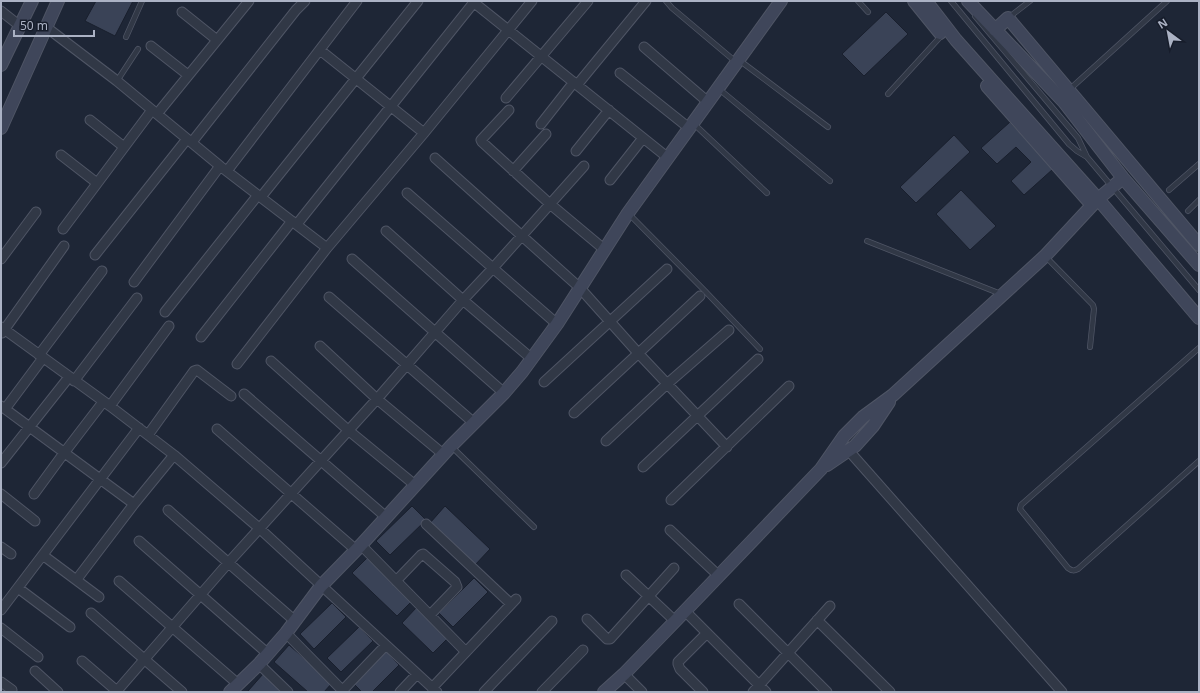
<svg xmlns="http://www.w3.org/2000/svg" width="1200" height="693" font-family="'Noto Sans',sans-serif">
<rect width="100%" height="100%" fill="#1e2636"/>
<path fill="#3a4357" stroke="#191f2d" d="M96 1H133L115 36 85 21Z
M886 12 908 34 864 76 842 54Z
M1010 122 1053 169 1024 195 1011 181 1031 162 1016 147 997 164 981 148Z
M954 135 970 152 916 203 900 187Z
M961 190 996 226 970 250 936 214Z
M412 506 426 520 390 555 376 541Z
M445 506 490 549 475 565 430 523Z
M368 557 413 600 397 616 352 573Z
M474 578 488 592 453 627 439 613Z
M332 603 346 617 314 649 300 634Z
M416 608 447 639 433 653 402 623Z
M359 627 373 641 341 672 327 658Z
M289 645 332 683 324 692H308L274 662Z
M386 651 399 665 372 692H362L353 683Z
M263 674 283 692H249L248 691Z"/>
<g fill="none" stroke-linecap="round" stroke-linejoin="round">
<defs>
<path id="lane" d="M666 1 672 8 736 62
M858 1 868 12
M951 1 1069 144 1077 151 1087 157
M975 16 1078 138 1087 157 1199 290
M1008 18 1030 1
M126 37 142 1
M739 60 828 127
M117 81 138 49
M719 89 830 181
M1070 89 1167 1
M888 94 942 35
M694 124 767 193
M1169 190 1199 164
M1188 211 1199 200
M629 214 705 291 760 349
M867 241 1001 294
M1045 256 1093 305 1094 309 1090 347
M1199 348 1021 505 1020 509 1068 568C1072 571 1074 571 1078 569L1199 461
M452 447 534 527"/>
<path id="street" d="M472 1 667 157
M1 11 20 26
M182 12 217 40
M46 27 117 81 220 166 327 248
M151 46 188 75
M644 47 708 102
M320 50 424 133
M620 73 689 128
M577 85 646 1
M506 98 588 1
M509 110 481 140 482 142 550 204 605 250
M157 114 249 1
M90 120 124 147
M541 124 574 82
M192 142 296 10 305 1
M576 151 609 110
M61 155 97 183
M435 158 580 288 639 354 727 447
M227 171 357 1
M513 171 546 134
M610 180 643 138
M407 193 557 324
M261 197 418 1
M297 224 475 1
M63 229 152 110
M386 231 463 300 532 359
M95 255 187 139
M1 259 36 212
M352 259 504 393
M134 282 220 166
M329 297 474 423
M165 312 258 195
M1 327 110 406 174 455 259 528 437 692
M2 333 64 246
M201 337 292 221
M320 346 377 399 443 454
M39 355 102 271
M271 361 348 430 415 485
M237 364 327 248 424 133 532 1
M74 381 137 298
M544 382 667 269
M244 394 386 517
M1 406 134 504
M110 406 169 326
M5 409 43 358
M574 413 700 296
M217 429 356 550
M148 435 194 371 197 370 231 396
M606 441 667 384 729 330
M849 451 1062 692
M1 463 69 377
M643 467 758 359
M1 494 35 521
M34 494 64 453 103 402
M671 500 789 386
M168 510 295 621
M426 524 511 604
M670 530 719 576
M139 541 267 653
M361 545 466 652
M1 547 11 554
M44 556 99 597
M626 575 675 621
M77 579 134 504 174 455
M119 581 238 684
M396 581 421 555 423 554 455 582 457 587 430 615
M18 588 70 627
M739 604 827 692
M1 610 139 428
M685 611 766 692
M91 613 182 692
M587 619 607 639H610L674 568
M817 620 890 692
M1 628 38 657
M286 633 344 692
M82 661 118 692
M259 664 288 692
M35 671 58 692
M624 674 642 692
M1 682 12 690
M432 688 516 599
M116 692 229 562 377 399 463 300 493 268 584 166
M341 692 386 645
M400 692 417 674
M484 692 552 621
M542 692 583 650
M703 692 680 669 678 664V662L707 633
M753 692 830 606"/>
<path id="secondary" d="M914 1 940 33
M926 1 956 40 1098 199 1199 318
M968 1 1064 102 1123 178 1199 265
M995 30 1008 18 1199 245
M1 65 32 1
M987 86 1092 205
M1 128 58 1
M827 465 855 446 873 426 889 402
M230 692 259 664 286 633 321 586 361 545 451 446 504 393 522 372 557 324 628 213 781 1
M604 692 624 674 685 611 821 469 844 436 863 417 893 395 1045 256 1098 199 1123 178"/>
</defs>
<use href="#lane" stroke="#4f5565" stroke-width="6"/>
<use href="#street" stroke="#4f5565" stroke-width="11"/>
<use href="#secondary" stroke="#4f5565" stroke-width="14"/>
<use href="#lane" stroke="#313846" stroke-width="4.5"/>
<use href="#street" stroke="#313846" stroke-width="9"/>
<use href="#secondary" stroke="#3f465a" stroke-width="12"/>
</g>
<rect width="1200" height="693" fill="none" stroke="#abb2c4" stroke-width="4"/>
<g transform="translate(1168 32) rotate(328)" stroke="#171d2b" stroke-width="3" paint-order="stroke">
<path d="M0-3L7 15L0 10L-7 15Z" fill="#abb2c4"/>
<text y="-6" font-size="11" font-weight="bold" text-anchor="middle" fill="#abb2c4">N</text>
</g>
<path d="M14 30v6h80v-6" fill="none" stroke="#abb2c4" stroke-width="2"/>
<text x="20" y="30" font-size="12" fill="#abb2c4" stroke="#171d2b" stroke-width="3" paint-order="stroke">50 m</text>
</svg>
